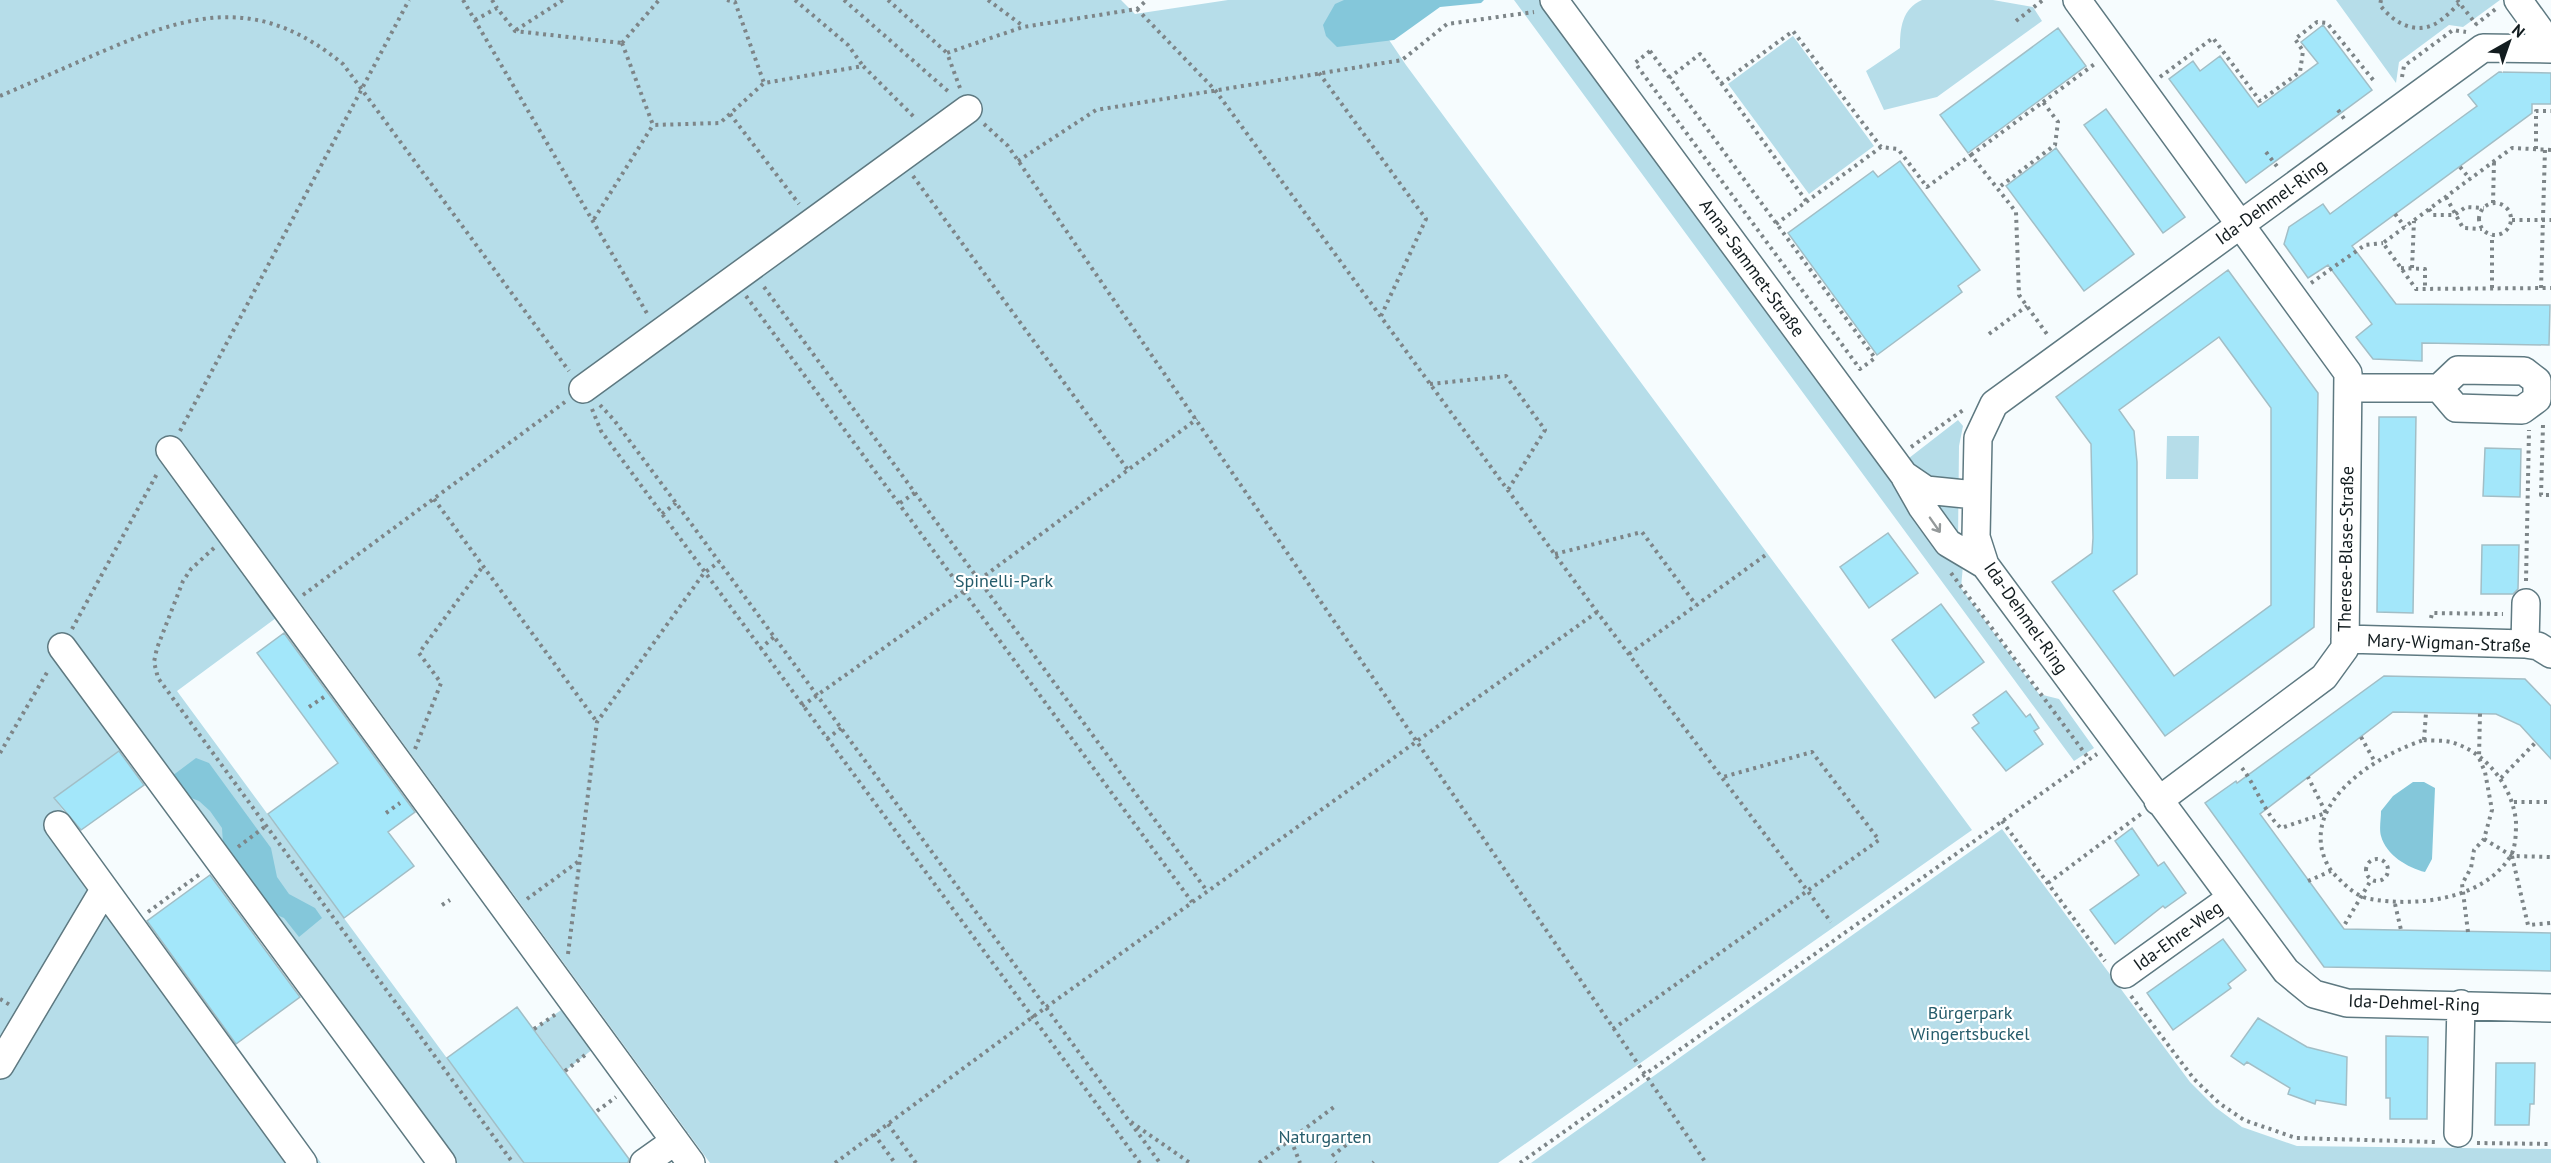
<svg xmlns="http://www.w3.org/2000/svg" width="2551" height="1163" font-family="'PT Sans',sans-serif">
<rect width="100%" height="100%" fill="#f6fcfe"/>
<path fill="#b6dde9" d="M0 0H1121L1135 14 1228 0H1362L1406 65 1972 830 1498 1163H710L299 601 177 691 524 1163H428L123 748 54 798 321 1163H0Z
M1514 0H1544L1891 472 1958 420 1963 426 1959 446 1958 540 1963 565 1961 588 2039 694 2059 699 2094 748 2074 761Z
M1922 0H1993L2033 7 2042 21 1937 97 1884 110 1866 71 1900 48C1900 28 1902 9 1922 0Z
M2336 0H2500L2463 27 2449 25 2399 62 2396 83Z
M1793 36 1874 146 1809 194 1728 84Z
M2167 436H2199L2198 479H2166Z
M2002 829 2190 1082 2215 1107 2242 1127 2297 1146 2551 1149V1163H1531Z
M564 1008 593 1049 565 1071 534 1029Z"/>
<path fill="#84c7da" d="M1344 0H1484L1481 3 1440 7 1394 40 1337 47 1326 36 1323 25 1335 4Z
M196 758 209 763 271 848 277 877 289 894 315 908 322 918 299 937 284 918 270 912 223 844 222 828 210 811 199 801 186 796 172 776Z
M2413 782H2424L2435 788 2432 859 2425 872C2408 868 2386 855 2381 836 2379 829 2381 819 2381 811L2393 796Z"/>
<path fill="#a3e7fa" stroke="#a2bec6" stroke-width="1.5" fill-rule="evenodd" d="M2323 25 2372 90 2246 183 2169 79 2193 61 2200 71 2220 56 2258 107 2318 63 2301 42Z
M2058 28 2086 66 1968 153 1940 115Z
M2499 72 2551 73V104H2532V113L2352 246 2396 304 2550 305 2549 345 2422 343V361L2373 359 2356 337 2372 324 2328 265 2308 278 2284 244 2289 227 2323 204 2330 214 2462 117 2477 106 2468 95Z
M2106 109 2185 217 2163 233 2084 125Z
M2056 148 2134 254 2084 291 2006 186Z
M1900 161 1980 270 1958 286 1962 292 1877 355 1788 233 1873 171 1878 177Z
M2228 270 2318 393 2314 627 2165 736 2052 582 2092 553 2093 538 2091 444 2056 397ZM2219 337 2271 408V605L2174 676 2113 591 2137 574V462L2134 431 2119 410Z
M2379 417H2416L2413 613 2377 612Z
M2485 448 2521 449 2520 497 2483 496Z
M1888 533 1918 573 1869 608 1840 567Z
M2482 545H2519L2518 589 2513 594H2481Z
M1941 604 1984 662 1935 698 1892 640Z
M284 633 415 812 388 832 414 866 344 918 268 814 338 763 257 653Z
M2384 676 2525 679 2551 706V759L2520 725 2496 714 2393 712 2260 814 2344 929 2551 933V971L2324 967 2205 803 2236 781 2237 783Z
M2006 691 2026 717 2030 714 2039 728 2034 731 2043 744 2006 771 1972 728 1979 723 1973 715Z
M119 751 144 785 81 830 54 798Z
M2132 828 2158 866 2164 862 2186 893 2165 908 2163 906 2115 944 2090 910 2139 875 2115 841Z
M210 875 300 997 236 1044 147 921Z
M2223 939 2246 970 2228 984 2231 988 2173 1030 2147 993Z
M517 1007 629 1159 628 1163H524L447 1058Z
M2258 1018 2307 1047 2347 1057 2346 1105 2316 1100 2315 1104 2288 1094 2290 1088 2247 1062 2244 1065 2231 1056Z
M2386 1036 2428 1037 2427 1119H2390V1098H2386Z
M2496 1063H2535L2534 1104H2530L2529 1125H2495Z"/>
<g fill="none" stroke-linecap="round" stroke-linejoin="round">
<defs>
<path id="minor" d="M1554 0 1904 475 1926 490 1975 495
M2077 0 2348 373 2345 648 2324 677 2158 801
M2518 0 2539 29 2538 48
M2551 49 2483 48 1994 404 1978 438 1976 537 1985 565 2286 971 2314 994 2347 1003 2551 1008
M2348 388H2439L2458 370 2524 371 2537 381V399L2522 410 2456 408 2439 388
M583 389 968 109
M170 450 691 1163
M1905 477 1922 507 1948 543 1985 565
M2345 639 2525 644 2538 646 2551 654
M2525 644 2526 603
M62 647 442 1163
M58 825 303 1163
M2125 974 2231 898
M0 1065 104 890
M2458 1133 2461 1004
M644 1163 675 1141"/>
</defs>
<use href="#minor" stroke="#5e7981" stroke-width="30"/>
<path stroke="#7d8588" stroke-width="4" stroke-dasharray="3 4.5" stroke-linecap="butt" d="M463 0 648 315
M492 0 497 8
M727 0 735 2 764 83
M795 0 848 45 863 66
M844 0 950 93
M888 0 947 53
M988 0 1023 26
M2381 0 2380 5C2392 21 2412 34 2433 25 2442 21 2452 10 2459 4
M2457 0 2476 24
M1137 9 1215 90 1597 612 1831 922
M475 20 497 8 515 31 622 43
M2016 21 2043 0
M2475 25 2497 8
M516 30 563 0
M622 43 653 125 720 123 764 83 863 66 916 119
M622 43 659 0
M1650 51 1875 358 1860 369 1635 63Z
M1319 73 1426 219 1381 316
M2160 77 2213 38 2260 101 2300 72 2303 51 2295 39 2317 22 2327 23 2374 81
M2402 77 2404 66 2453 30 2466 32
M1669 78 1700 54 1807 202
M1721 84 1793 31 1881 147
M960 88 947 53 1023 27 1137 9 1147 0
M0 96C38 80 75 63 113 47 202 9 265 0 343 64L569 371
M2043 102 2096 63
M2338 110 2345 120
M730 114 799 204
M984 124 1008 146 1706 1163
M2536 149V111H2551
M2551 150 2512 148 2383 243 2416 289 2551 288
M2266 152 2279 169
M1971 155 2043 102 2058 122 2055 145 1998 188
M1018 161 1096 110 1402 60 1447 24 1534 12
M2460 167 2470 179
M913 176 1128 470
M2446 197 2463 228 2482 229
M2493 203 2494 162
M2479 219a16 16 0 1 1 32 0a16 16 0 1 1-32 0Z
M2429 209 2433 215H2454L2466 207 2484 208
M2395 214 2405 227
M594 219 653 125
M2512 220H2551
M1776 224 1881 147 1898 149 1927 187 1971 155 2016 212 2019 295 2049 337
M2401 268 2425 269V289
M2412 268 2414 221
M2311 283 2365 245 2383 243
M764 287 1207 891
M2492 288V235
M2541 288 2545 149
M746 296 1192 902
M1989 334 2027 306
M1430 384 1506 376 1545 430 1508 490
M600 405 614 420 676 503 1160 1163
M592 409 601 431 1140 1163
M2543 425 2541 495H2551
M180 431 409 0
M1911 447 1966 408
M434 499 597 722
M900 503 916 492
M662 514 676 503
M214 548 191 569 183 581 157 648 154 662 158 678 513 1163
M1555 554 1642 532 1696 605
M1951 573 2089 759
M2526 581 2529 430
M303 595 565 402
M2431 618 2432 613 2503 614
M72 629 158 472
M760 649 775 636
M1629 654 1767 554
M802 706 964 591 1197 419
M309 707 324 697
M2361 737 2375 762
M827 739 841 728
M2424 740C2432 741 2443 740 2451 742 2486 752 2513 787 2516 822 2516 832 2516 848 2510 857 2482 900 2417 907 2370 899 2355 896 2345 885 2334 874 2328 868 2324 858 2322 850 2310 796 2380 754 2424 740Z
M2424 740 2426 713
M415 749 441 683 419 653 483 566
M0 753 49 669
M2242 768C2256 786 2265 814 2281 828L2326 813 2308 777
M2501 778 2536 742
M2514 802H2551
M386 813 400 803
M2002 821 2105 961
M2484 839 2512 856 2551 857
M238 847 266 826
M2512 856 2528 925 2551 923
M2366 870a11 11 0 1 1 22 0a11 11 0 1 1-22 0Z
M2308 881 2331 871
M2048 883 2141 814
M527 899 579 861
M2395 904 2401 930
M442 905 450 900
M148 912 200 874
M2345 924 2371 880
M2468 932 2462 884 2471 868 2474 850 2484 839 2492 810 2485 772 2479 758 2480 713
M568 954 597 722 704 573 719 562
M2131 996 2194 1079 2219 1103 2244 1120 2296 1138 2436 1142
M0 999 10 1005
M534 1029 556 1014
M1613 1029 1879 840 1812 752 1723 777
M565 1071 585 1055
M597 1111 616 1097
M1131 1122 1190 1163
M888 1124 916 1163
M874 1134 895 1163
M1291 1140 1300 1163
M2477 1143 2551 1144
M1332 1156 1355 1138
M1335 1162 1336 1163
M835 1163 1045 1008 1597 612
M1259 1163 1334 1107
M1373 1163 1374 1162
M1520 1163 2097 754"/>
<use href="#minor" stroke="#fff" stroke-width="27"/>
</g>
<defs><path id="oneway-shaft" d="M-6 0H5M1.5-3L5.5 0L1.5 3" fill="none" stroke-width="1.6" stroke-linecap="round" stroke-linejoin="round" transform="scale(1.5)"/></defs>
<use stroke="#94999a" href="#oneway-shaft" transform="translate(1935 525) rotate(55)"/>
<g text-anchor="middle" stroke-width="4.5" stroke-linejoin="round" paint-order="stroke">
<g font-size="18" fill="#121c1f" stroke="#fff">
<text transform="translate(2271 202) rotate(-36)" y="6">Ida-Dehmel-Ring</text>
<text transform="translate(1752 268) rotate(54)" y="6">Anna-Sammet-Straße</text>
<text transform="translate(2346 549) rotate(-89)" y="6">Therese-Blase-Straße</text>
<text transform="translate(2026 618) rotate(55)" y="6">Ida-Dehmel-Ring</text>
<text transform="translate(2449 643) rotate(2)" y="6">Mary-Wigman-Straße</text>
<text transform="translate(2178 936) rotate(-36)" y="6">Ida-Ehre-Weg</text>
<text transform="translate(2414 1003) rotate(2)" y="6">Ida-Dehmel-Ring</text>
</g>
<g font-size="18" fill="#255c6b" stroke="#fff">
<text x="1004" y="587">Spinelli-Park</text>
<text x="1970" y="1019">Bürgerpark<tspan x="1970" dy="21">Wingertsbuckel</tspan></text>
<text x="1325" y="1143">Naturgarten</text>
</g>
</g>
<g transform="translate(2509 42) rotate(40)" stroke="#ffffff" stroke-width="4.5" paint-order="stroke">
<path d="M0-4.5L10 22L0 15L-10 22Z" fill="#121c1f"/>
<text y="-9" font-size="16" font-weight="bold" text-anchor="middle" fill="#121c1f">N</text>
</g>
</svg>
